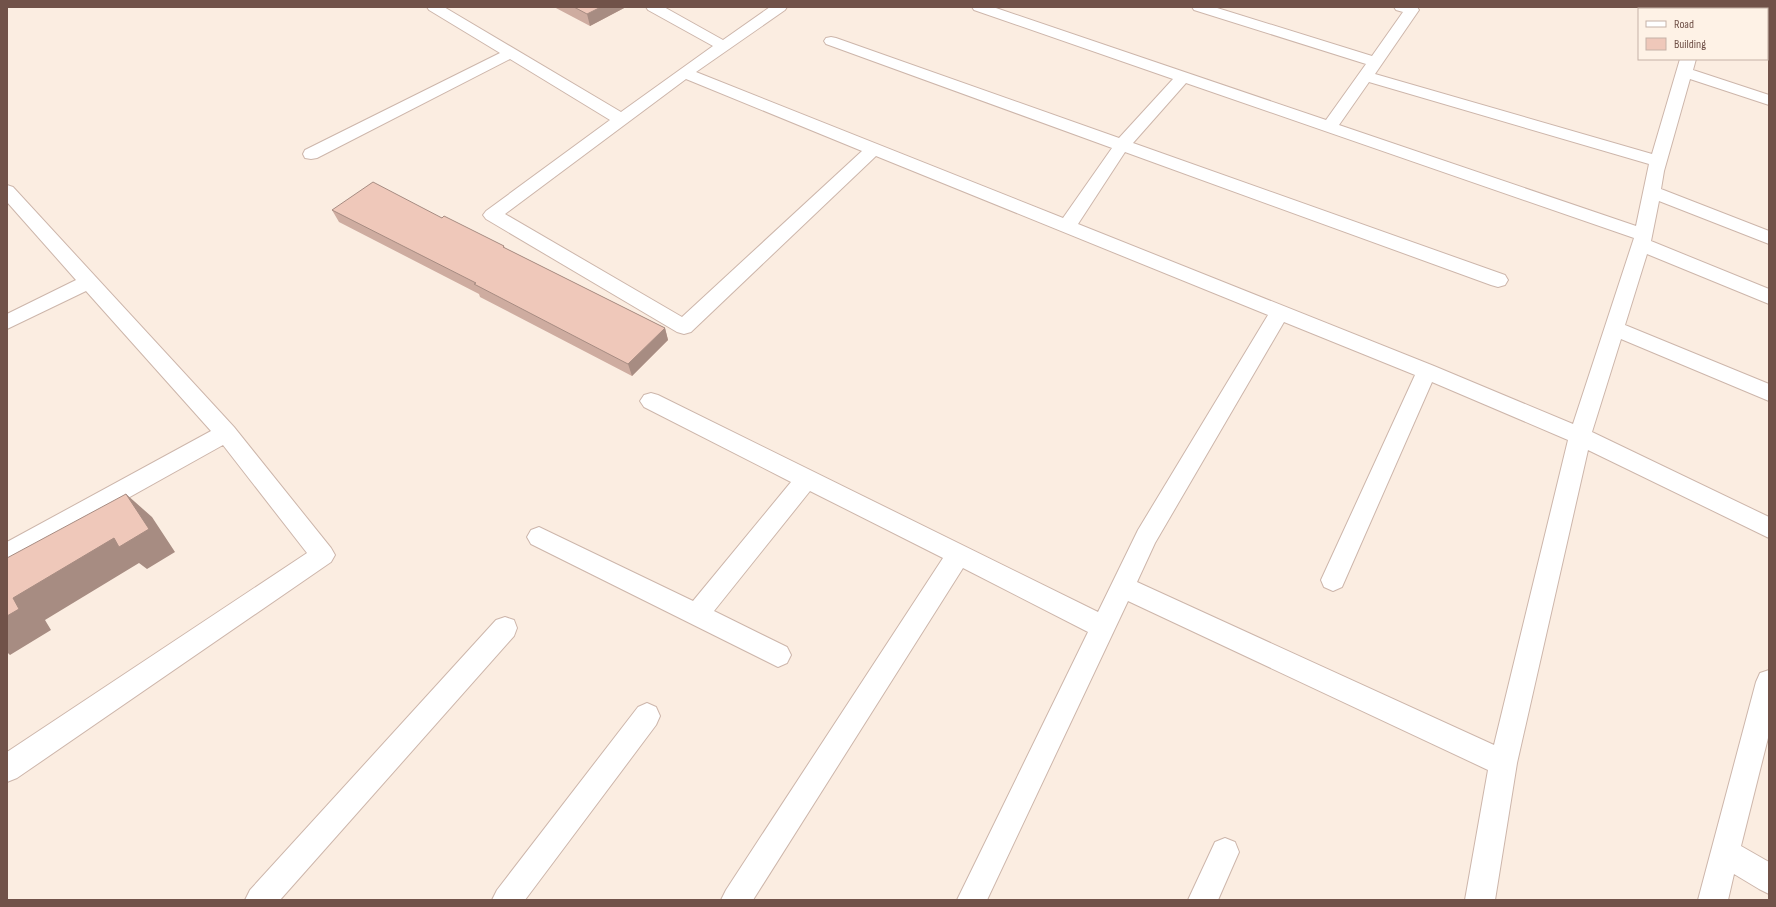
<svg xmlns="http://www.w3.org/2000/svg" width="1776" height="907" font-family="'Sofia Sans Condensed',sans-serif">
<rect width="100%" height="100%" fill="#fbede1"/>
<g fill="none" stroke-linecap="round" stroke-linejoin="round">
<defs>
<path id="street" d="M427 7H444L621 112 713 46 648 10 646 7H664L723 40 770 7H787L785 10 696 72 1063 218 1112 148 826 44 824 41 826 38 831 37 836 38 1119 138 1173 79 974 10 972 7H993L1326 120 1366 64 1194 10 1192 7H1214L1372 56 1403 12 1396 10 1394 7H1417L1419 10 1375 74 1652 154 1680 59H1696L1693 70 1769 95V105L1690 79 1664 171 1661 189 1769 231V244L1659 201 1651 241 1769 289V304L1647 254 1625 325 1769 384V401L1621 339 1592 432 1769 517V538L1588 450 1517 763 1495 900H1465L1488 770 1128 601 987 900H957L1088 632 963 568 753 900H721L726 890 943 558 810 491 714 611 787 647 791 655 787 663 778 667 531 544 527 537 531 530 539 527 693 601 791 482 644 407 640 401 644 395 651 393 658 395 1098 612 1138 530 1268 315 876 156 691 332 684 334 677 332 486 219 483 215 486 211 610 120 510 59 317 158 311 159 305 158 303 154 305 150 500 53 429 10ZM686 79 862 151 682 317 505 214ZM1369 82 1649 164 1636 226 1339 125ZM1186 83 1634 238 1573 424 1434 366 1078 224 1125 152 1491 285 1498 287 1505 285 1508 280 1505 275 1133 143ZM1284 322 1415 375 1321 580 1324 587 1333 591 1342 587 1432 382 1568 440 1494 745 1137 582 1155 543Z
M1695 7H1709V9H1695Z
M1767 32H1769V41H1767Z
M7 185 13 187 234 427 331 548 335 555 331 562 17 778 7 782V752L307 553 223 445 15 561 7 564V542L211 431 86 291 7 329V314L76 280 7 202Z
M505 617 514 620 517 628 514 636 280 900H245L250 890 496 620Z
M1769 670V734L1741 846 1769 862V894L1759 889 1734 874 1728 900H1698L1756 682 1760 673Z
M647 703 656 707 660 716 656 725 525 900H492L497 890 638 707Z
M1225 838 1235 842 1239 852 1218 900H1188L1215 842Z"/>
</defs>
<use href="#street" stroke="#cdb6ab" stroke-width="2"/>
<use href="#street" fill="#fff" fill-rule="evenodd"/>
</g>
<path fill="#ceaca0" d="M554 7H626L590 26Z
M332 210 442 218 504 246 505 248 665 328 668 340 632 376 480 297 479 294 339 222Z"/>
<path fill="#a78c82" d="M601 7H626L590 26 587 14Z
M665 328 668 340 632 376 628 364Z
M126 494 152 517 175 552 147 569 139 563 45 620 51 630 10 655 7 652V616L13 598Z"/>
<path fill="#efc8ba" stroke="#a78c82" d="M574 7H601L587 14Z
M373 182 442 218 444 216 504 246 503 247 665 328 628 364 474 284 476 283 332 210Z
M126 494 149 529 119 547 114 538 13 598 19 609 7 616V558Z"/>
<rect width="1776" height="907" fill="none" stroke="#715249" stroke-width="16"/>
<rect x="1638" y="8" width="130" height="52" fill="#fef2e6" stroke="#c6b2a7"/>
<rect x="1646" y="21" width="20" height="6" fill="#ffffff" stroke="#c6b2a7"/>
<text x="1674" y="28" font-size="12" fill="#715249">Road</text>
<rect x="1646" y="38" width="20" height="12" fill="#efc8ba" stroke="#c6b2a7"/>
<text x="1674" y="48" font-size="12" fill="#715249">Building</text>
</svg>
